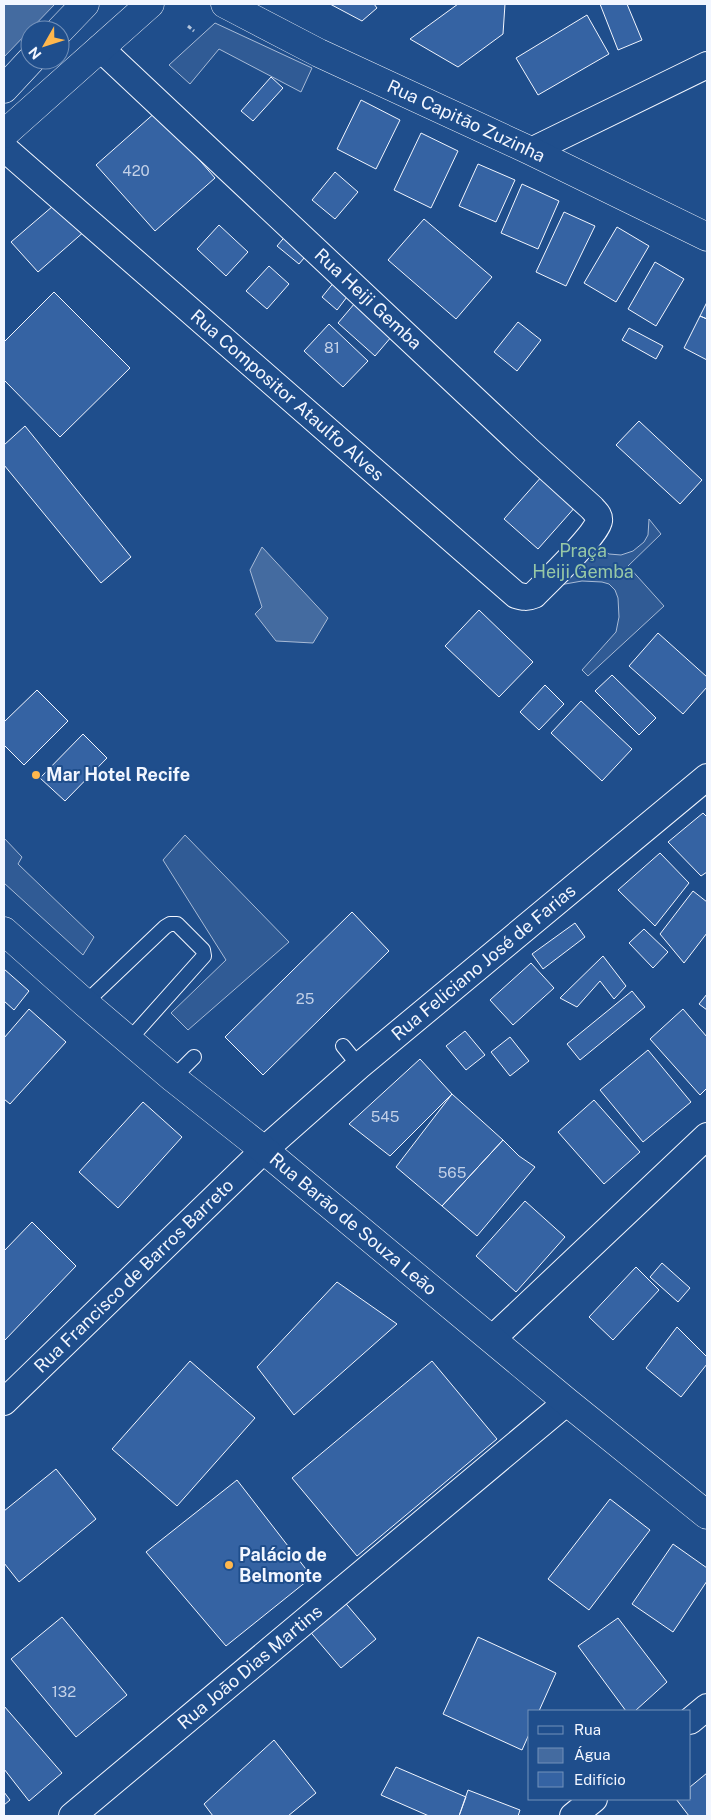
<svg xmlns="http://www.w3.org/2000/svg" width="711" height="1820" font-family="'Public Sans',sans-serif">
<rect width="100%" height="100%" fill="#1f4e8c"/>
<path fill="#305b95" stroke="#a8bbd7" d="M215 23 312 68 301 92 219 49 190 84 169 65Z
M649 519 661 534 628 566 664 606 588 676 582 670 616 632 619 617 618 598 615 590 609 584 602 582 582 581 554 586 594 541 598 547 609 554 621 555 633 551 644 542 648 535Z
M185 835 289 942 188 1030 171 1013 226 960 163 860Z
M4 838 22 857 18 864 94 937 83 955 4 883Z"/>
<path fill="#446ba0" stroke="#a8bbd7" d="M4 4H55L4 57Z
M262 547 328 618 313 643 276 641 255 614 262 607 250 570Z"/>
<path fill="#3563a3" stroke="#f2f6ff" d="M330 4H374L377 8 362 21Z
M458 4H505L503 34 458 67 410 39Z
M600 4H627L642 40 618 50Z
M587 15 609 54 538 95 516 58Z
M271 77 283 88 253 121 241 111Z
M361 100 400 120 376 169 337 149Z
M157 111 215 178 155 231 96 165Z
M421 133 458 151 431 208 394 190Z
M478 164 515 180 496 222 459 206Z
M335 172 358 192 335 219 312 200Z
M522 184 559 201 538 249 501 233Z
M60 200 86 230 38 272 11 242Z
M564 212 595 226 566 286 536 272Z
M424 219 492 277 456 319 388 260Z
M219 225 248 252 226 276 197 249Z
M617 227 649 246 616 302 584 283Z
M288 233 310 251 299 264 277 246Z
M655 262 684 279 656 326 628 309Z
M269 266 289 284 267 309 246 291Z
M335 281 350 293 337 310 322 297Z
M54 292 130 368 60 437 4 380V342Z
M707 302V319L700 316Z
M355 303 392 336 375 356 338 323Z
M700 316 707 319V360L684 348Z
M518 322 541 340 517 371 494 352Z
M329 324 368 361 343 387 304 351Z
M629 328 663 346 656 359 622 340Z
M639 421 702 480 680 504 616 445Z
M25 426 131 557 101 583 4 465V445Z
M543 475 577 505 538 549 504 519Z
M479 610 533 662 499 697 445 646Z
M658 633 707 677V687L683 714 629 666Z
M612 675 656 718 639 735 595 691Z
M545 685 564 704 539 730 520 712Z
M37 690 68 721 24 765 4 745V722Z
M581 701 632 749 602 781 551 733Z
M83 734 107 758 65 801 40 778Z
M703 813 707 817V872L701 876 668 842Z
M660 853 689 883 655 926 618 890Z
M693 891 707 902V933L684 963 660 934Z
M352 912 389 951 263 1075 225 1037Z
M575 923 585 937 543 969 532 954Z
M644 929 668 952 653 968 629 943Z
M603 956 626 986 614 999 600 981 577 1007 560 998Z
M531 963 554 988 513 1025 490 1000Z
M4 969 29 991 14 1010 4 1001Z
M632 991 645 1007 580 1060 567 1044Z
M707 994V1010L699 1004Z
M29 1009 66 1042 10 1104 4 1099V1038Z
M683 1009 707 1037V1088L700 1095 650 1039Z
M465 1031 485 1055 466 1070 446 1046Z
M510 1037 529 1061 510 1076 491 1052Z
M648 1050 691 1102 643 1142 600 1090Z
M420 1059 452 1094 390 1156 349 1124Z
M452 1094 503 1140 442 1206 396 1167Z
M594 1100 640 1152 604 1184 558 1132Z
M143 1102 182 1137 118 1208 79 1172Z
M503 1140 519 1156 535 1167 477 1236 442 1206Z
M525 1201 565 1237 516 1292 476 1256Z
M32 1222 76 1266 4 1341V1251Z
M662 1263 690 1288 678 1302 650 1277Z
M636 1267 659 1290 613 1340 589 1317Z
M337 1282 397 1324 294 1415 257 1367Z
M677 1327 707 1357V1364L681 1397 646 1368Z
M190 1361 255 1418 177 1506 112 1449Z
M432 1361 497 1439 357 1556 292 1478Z
M56 1469 96 1519 19 1582 4 1563V1511Z
M237 1480 312 1577 226 1646 146 1552Z
M610 1499 650 1530 589 1610 548 1579Z
M673 1544 707 1568V1581L673 1632 632 1604Z
M342 1599 376 1639 341 1668 307 1628Z
M62 1617 127 1695 76 1737 11 1659Z
M618 1618 667 1682 635 1711H626L578 1646Z
M478 1637 556 1673 539 1711H530V1732L522 1750 443 1714Z
M4 1706 62 1773 29 1801 4 1769Z
M274 1740 316 1793 288 1816H213L204 1804Z
M396 1767 466 1797 459 1816H429L381 1795Z
M707 1773V1816H689L676 1799H690V1787Z
M468 1790 520 1810 518 1816H459Z
M4 1792 10 1800 4 1805Z"/>
<g fill="none" stroke-linecap="round" stroke-linejoin="round">
<defs>
<path id="lane" d="M85 1003 165 927 170 924H177L203 950 204 956 129 1040
M343 1046 359 1066
M173 1078 194 1057"/>
<g id="street">
<path id="s1" d="M4 148 516 595C523 597 527 598 534 595 545 584 598 533 599 521 600 515 595 512 592 508L527 449 100 48"/>
<path d="M531 151 707 65"/>
<path d="M492 1339 707 1136"/>
<path id="s2" d="M4 1402 264 1150 359 1066 707 777"/>
<path d="M690 1721 707 1707"/>
<path id="s3" d="M72 1816 567 1402"/>
<path d="M573 1816 594 1799"/>
</g>
<g id="secondary">
<path id="s4" d="M225 4 319 53 531 151 707 237"/>
<path d="M4 134 150 4"/>
<path id="s5" d="M4 931 85 1003 173 1078 264 1150 567 1402 707 1515"/>
</g>
<path id="primary" d="M60 30 85 4
M4 89 31 60"/>
</defs>
<use href="#lane" stroke="#f2f6ff" stroke-width="16"/>
<use href="#street" stroke="#f2f6ff" stroke-width="28"/>
<use href="#secondary" stroke="#f2f6ff" stroke-width="29"/>
<use href="#primary" stroke="#f2f6ff" stroke-width="29"/>
<path stroke="#b3c4dc" stroke-width="3" stroke-dasharray="4 2.5" stroke-linecap="butt" d="M188 26 194 31"/>
<use href="#lane" stroke="#1f4e8c" stroke-width="14"/>
<use href="#street" stroke="#1f4e8c" stroke-width="26"/>
<use href="#secondary" stroke="#1f4e8c" stroke-width="28"/>
<use href="#primary" stroke="#1f4e8c" stroke-width="28"/>
</g>
<g fill="#ffb74d" stroke="#1f4e8c" stroke-width="2">
<circle cx="36" cy="775" r="5"/>
<circle cx="229" cy="1565" r="5"/>
</g>
<g text-anchor="middle" stroke-width="4" stroke-linejoin="round" paint-order="stroke">
<g font-size="15" fill="#c3d1e8">
<text x="136" y="176">420</text>
<text x="332" y="353">81</text>
<text x="305" y="1004">25</text>
<text x="385" y="1122">545</text>
<text x="452" y="1178">565</text>
<text x="64" y="1697">132</text>
</g>
<g font-size="18" fill="#f2f6ff" stroke="#1f4e8c">
<text dy="6" stroke="none"><textPath href="#s4" startOffset="268">Rua Capitão Zuzinha</textPath></text>
<text transform="translate(368 299) rotate(43)" y="6">Rua Heiji Gemba</text>
<text dy="6" stroke="none"><textPath href="#s1" startOffset="376">Rua Compositor Ataulfo Alves</textPath></text>
<text dy="6" stroke="none"><textPath href="#s2" startOffset="651">Rua Feliciano José de Farias</textPath></text>
<text dy="6" stroke="none"><textPath href="#s5" startOffset="456">Rua Barão de Souza Leão</textPath></text>
<text dy="6" stroke="none"><textPath href="#s2" startOffset="181">Rua Francisco de Barros Barreto</textPath></text>
<text dy="6" stroke="none"><textPath href="#s3" startOffset="232">Rua João Dias Martins</textPath></text>
</g>
<g font-size="18" fill="#97c8a6" stroke="#1f4e8c">
<text x="583" y="557">Praça<tspan x="583" dy="21">Heiji Gemba</tspan></text>
</g>
<g font-size="18" font-weight="bold" fill="#f2f6ff" stroke="#1f4e8c" text-anchor="start">
<text x="46" y="781">Mar Hotel Recife</text>
<text x="239" y="1561">Palácio de<tspan x="239" dy="21">Belmonte</tspan></text>
</g>
</g>
<rect width="711" height="1820" fill="none" stroke="#f2f6ff" stroke-width="10"/>
<rect x="528" y="1710" width="162" height="90" fill="#1f4e8c" stroke="#7391ba"/>
<rect x="538" y="1726" width="25" height="8" fill="#1f4e8c" stroke="#7391ba"/>
<text x="574" y="1735" font-size="15" fill="#f2f6ff">Rua</text>
<rect x="538" y="1748" width="25" height="15" fill="#446ba0" stroke="#7391ba"/>
<text x="574" y="1760" font-size="15" fill="#f2f6ff">Água</text>
<rect x="538" y="1772" width="25" height="15" fill="#3563a3" stroke="#7391ba"/>
<text x="574" y="1785" font-size="15" fill="#f2f6ff">Edifício</text>
<g transform="translate(45 45) rotate(231)"><circle r="24" fill="#1f4e8c" stroke="#7391ba"/>
<path d="M0-4L9 19L0 12L-9 19Z" fill="#ffb74d"/>
<text y="-8" font-size="14" font-weight="bold" text-anchor="middle" fill="#f2f6ff">N</text>
</g>
</svg>
